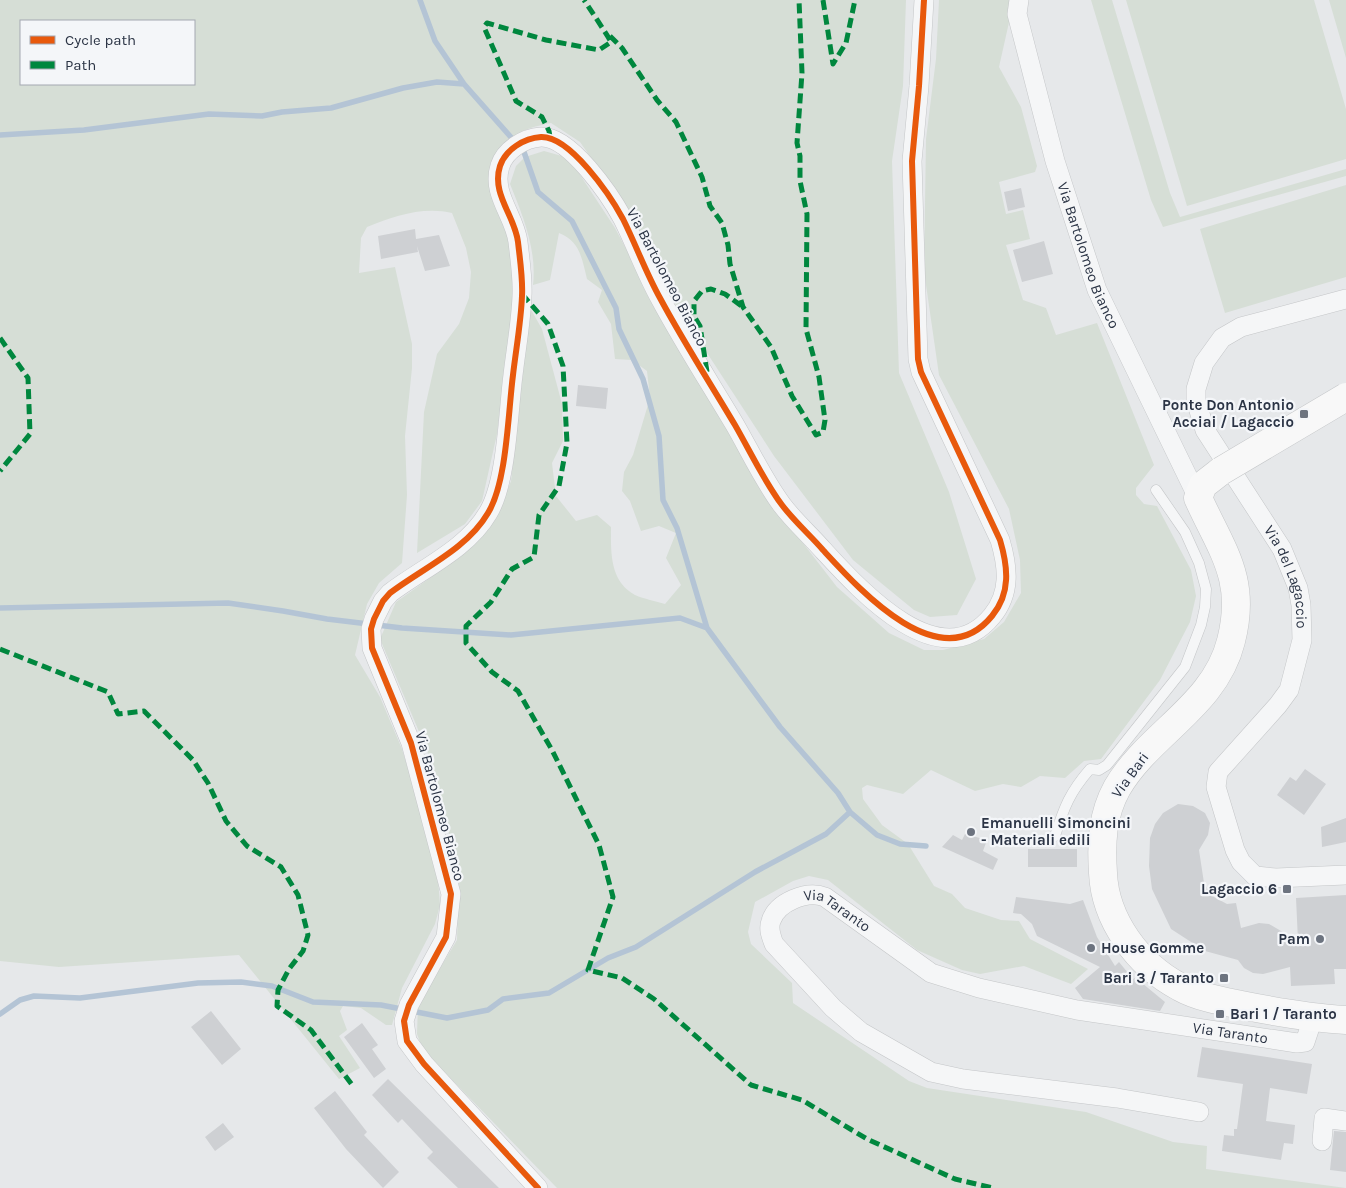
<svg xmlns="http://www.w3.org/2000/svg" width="1346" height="1188" font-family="Karla,sans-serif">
<rect width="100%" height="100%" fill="#e6e8ea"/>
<path fill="#d6ded6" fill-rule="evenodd" d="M0 0H906L903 86 892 161 899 373 949 492 976 579 957 615 930 617 914 610 853 560 774 456 668 293 632 217 580 142 551 123C515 130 511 137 492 166L513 237 515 284 497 434 482 501 465 524 417 553 424 412 437 354 459 324 469 298 471 272 466 248 452 213C424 206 393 216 367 227L361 238 359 273 395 267 412 344V368L405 436 407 495 402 563 379 583 367 604 355 655 380 697 402 749 437 865 440 905 435 924 402 988 392 1025H386L361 1008 343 1006 340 1011 347 1030 339 1036 360 1068 339 1079 239 955 59 967 0 961ZM21 21H194V84H21Z
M939 0H1014L999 67 1021 107 1037 166 1035 172 999 182 1006 214 1023 210 1030 239 1006 245 1023 300 1046 308 1056 335 1097 323 1154 465 1136 488V495L1144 504 1157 506 1191 570 1196 596 1190 622 1160 680 1101 759 1084 761 1065 778 1040 776 1021 787 1003 784 975 791 931 770 903 794 867 785 862 788 863 799 882 825 908 844 934 886 952 894 965 908 1001 920 1019 921 1030 939 1088 969 1071 984 1024 966 980 974 962 970 917 950 828 880 809 876 793 881 755 902 748 932 751 944 792 983 793 1003 909 1081 927 1088 1086 1112 1173 1142 1207 1146 1206 1169 1346 1188H557L423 1050 417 1034 418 1005 457 940 459 872 428 753 380 639 396 602 447 566 499 512 511 481 530 308 542 329 562 404 563 441 552 463 556 496 576 521 597 515 611 527C611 551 609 581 635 595 644 599 656 601 665 604L681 585 666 558 676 533 659 526 641 531 630 501 622 491 624 472 633 455 650 398 647 371 632 360 615 359 611 324 598 302 602 290 587 279C582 259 580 241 559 233L550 280 533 285C537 250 523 216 510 184L516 166 525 157 544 151 569 158 615 228 680 351 772 503 837 587 889 633 924 650H943L984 639 1004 622 1021 593 1020 560 1009 509 939 375 924 271 926 139 936 59Z
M1091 0H1112L1170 193 1180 217 1346 169V176L1163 227 1151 200Z
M1126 0H1314L1346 109V159L1187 206Z
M1329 0H1346V58Z
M1346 185V277L1225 313 1200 229Z"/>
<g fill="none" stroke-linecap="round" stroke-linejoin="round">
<path stroke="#b4c4d5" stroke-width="5.5" d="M420 0 435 41 464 84 524 152 538 192 572 221 616 308 619 329 643 379 659 436 663 500 677 528 707 628 780 727 838 793 850 812 877 835 900 844 926 846
M0 135 84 130 209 114 262 116 282 112 331 108 403 88 437 82 464 84
M0 608 228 603 283 611 327 619 402 628 511 635 680 618 707 628
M0 1014 20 1000 34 996 80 998 198 983 241 982 272 986 313 1002 381 1005 447 1018 488 1010 503 999 549 993 608 958 636 947 755 872 826 834 850 812"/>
</g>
<path fill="#ced0d3" d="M1021 188 1025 207 1008 211 1004 192Z
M415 229 416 239 439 235 450 266 425 271 417 246 418 252 381 259 378 236Z
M1044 241 1053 274 1022 282 1013 250Z
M578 385 608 388 606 409 576 406Z
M1305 769 1326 784 1304 815 1277 795 1290 777 1296 781Z
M1178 804 1193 806 1205 813 1210 823 1208 835 1199 850 1204 883 1212 896 1227 904 1236 903 1241 928 1259 923 1269 924 1298 941 1296 898 1346 895V969H1334L1335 984 1291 986 1290 967 1263 974 1253 973 1244 968 1238 960 1205 951 1171 929 1152 889 1149 866 1150 838 1155 824 1163 813Z
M1346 818V842L1322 847 1321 827Z
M965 834 987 840 983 851 998 859 993 870 942 847 953 835 962 840Z
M1028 849H1077V867H1028Z
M1016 897 1070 904 1083 900 1097 937 1115 966 1119 962 1133 979 1135 978 1140 984 1142 983 1165 1002 1160 1011 1083 999 1075 988 1100 967 1037 936 1032 924 1021 914 1013 913Z
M211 1011 241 1049 222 1065 191 1027Z
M362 1023 378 1045 372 1049 386 1069 374 1078 344 1037Z
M1202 1047 1312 1064 1307 1094 1270 1088 1266 1121 1295 1125 1293 1144 1284 1143 1281 1160 1222 1151 1224 1135 1234 1136V1129H1237L1243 1084 1197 1077Z
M388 1079 438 1128 499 1188H458L427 1158 433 1152 402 1119 398 1123 372 1095Z
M335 1091 367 1132 364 1135 399 1172 383 1188 346 1149 314 1108Z
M223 1123 234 1137 215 1151 205 1137Z
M1334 1131 1346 1132V1172L1330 1170Z"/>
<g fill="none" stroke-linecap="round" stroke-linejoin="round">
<defs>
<path id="lane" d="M1055 836C1064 807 1070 792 1090 769L1099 770 1107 765 1185 667 1201 625 1205 607 1206 589 1199 563 1185 532 1156 490"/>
<g id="street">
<path id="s1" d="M1019 0 1017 14 1055 161 1097 290 1198 498"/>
<path id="s2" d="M1346 299 1241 327 1222 338 1204 363 1196 389V401L1205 430 1282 549 1298 588 1301 605 1302 640 1289 690 1278 705 1218 772 1216 787 1235 850 1241 862 1255 876 1276 878 1346 875"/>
<path id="s3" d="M1199 1112 1117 1098 963 1079 931 1072 861 1032 833 1008 774 944C771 936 768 929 771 921 777 902 807 890 825 897L931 973 979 988 1077 1010 1297 1043 1305 1042 1313 1018"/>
<path d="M1322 1141 1324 1118 1346 1121"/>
<path d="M538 1188 424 1064 407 1041 404 1021 409 1005 446 937 451 894 411 743 372 648 371 629 374 619 383 601 390 593C423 568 467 549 488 513 507 482 508 413 513 375 516 349 521 322 522 296 523 279 520 260 518 242 515 216 491 194 500 166 505 150 524 138 541 137 570 136 610 195 623 219 636 245 646 273 660 298 683 341 710 383 735 425 750 451 764 481 782 505 794 521 810 535 823 550 858 588 940 680 992 616 1011 593 1008 567 1000 540L921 372 918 359 912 161 919 86 924 0"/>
</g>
<path id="secondary" d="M1221 471 1203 485 1198 498C1222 551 1247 579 1231 641 1215 706 1149 733 1117 788 1102 815 1101 843 1103 873 1105 920 1138 965 1180 987 1198 997 1221 1001 1241 1005 1276 1012 1310 1018 1346 1020"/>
</defs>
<use href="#lane" stroke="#c4c6c8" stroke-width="11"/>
<use href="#street" stroke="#c4c6c8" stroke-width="20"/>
<use href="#secondary" stroke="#c4c6c8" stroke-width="29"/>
<use href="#lane" stroke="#f5f6f7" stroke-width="10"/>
<use href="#street" stroke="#f5f6f7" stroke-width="19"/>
<use href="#secondary" stroke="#f8f8f8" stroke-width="28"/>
<defs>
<path id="secondary-bridge" d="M1221 471 1346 397"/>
</defs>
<use href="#secondary-bridge" stroke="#c4c6c8" stroke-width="29" stroke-linecap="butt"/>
<use href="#secondary-bridge" stroke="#f8f8f8" stroke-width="28"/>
<path stroke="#00873e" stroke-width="5" stroke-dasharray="10 5" stroke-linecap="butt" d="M823 0 833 64 846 43 855 0
M610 36 622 48 657 100 676 122 702 177 710 206 722 223 728 245 730 264 743 307 771 347 792 396 816 435 823 432 825 420 819 377 806 329 807 214 800 181V156L797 143 802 73 799 0
M550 137 549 131 542 117 516 101 484 27 487 23 546 40 599 50 611 42C610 39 588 6 584 0
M522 294 548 324 563 366 567 443 559 486 539 515 534 557 512 569 491 602 466 626V643L492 672 518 691 552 750 599 845 613 897 588 970 622 978 654 999 751 1085 802 1100 867 1139 955 1179 993 1188
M0 338 28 378 30 434 0 471
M707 372 700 326 694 316V301L702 291 711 289 725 294 743 307
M0 649 108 692 118 714 144 711 193 760 208 783 226 821 247 846 281 867 298 895 308 935 303 951 289 969 278 990 277 1006 311 1030 353 1086"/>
<defs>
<path id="cycleway" d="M538 1188 424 1064 407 1041 404 1021 409 1005 446 937 451 894 411 743 372 648 371 629 374 619 383 601 390 593C423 568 467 549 488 513 507 482 508 413 513 375 516 349 521 322 522 296 523 279 520 260 518 242 515 216 491 194 500 166 505 150 524 138 541 137 570 136 610 195 623 219 636 245 646 273 660 298 683 341 710 383 735 425 750 451 764 481 782 505 794 521 810 535 823 550 858 588 940 680 992 616 1011 593 1008 567 1000 540L921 372 918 359 912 161 919 86 924 0"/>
</defs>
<use href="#cycleway" stroke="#f4f6f9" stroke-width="9"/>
<use href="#cycleway" stroke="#e8590c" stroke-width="6"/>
</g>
<g fill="#6c737f" stroke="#f4f6f9" stroke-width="2">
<rect x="1299" y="409" width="10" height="10" rx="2.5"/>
<circle cx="971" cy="832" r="5"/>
<rect x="1282" y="884" width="10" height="10" rx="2.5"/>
<circle cx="1320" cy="939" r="5"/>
<circle cx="1091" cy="948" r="5"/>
<rect x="1219" y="973" width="10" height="10" rx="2.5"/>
<rect x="1215" y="1009" width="10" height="10" rx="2.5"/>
</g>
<g text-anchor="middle" stroke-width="4.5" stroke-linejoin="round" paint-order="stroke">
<g font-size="15" fill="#2b3445" stroke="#f4f6f9">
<text dy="5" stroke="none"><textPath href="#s1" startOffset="266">Via Bartolomeo Bianco</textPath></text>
<text transform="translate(667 277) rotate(62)" y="5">Via Bartolomeo Bianco</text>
<text dy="5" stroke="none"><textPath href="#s2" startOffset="401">Via del Lagaccio</textPath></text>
<text transform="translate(1130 775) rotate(-54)" y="5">Via Bari</text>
<text transform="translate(440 806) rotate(75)" y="5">Via Bartolomeo Bianco</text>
<text dy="5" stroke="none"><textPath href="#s3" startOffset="580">Via Taranto</textPath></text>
<text dy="5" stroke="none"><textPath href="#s3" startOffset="1000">Via Taranto</textPath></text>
</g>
<g font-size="15" font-weight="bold" fill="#2b3445" stroke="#f4f6f9" text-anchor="end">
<text x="1294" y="410">Ponte Don Antonio<tspan x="1294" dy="17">Acciai / Lagaccio</tspan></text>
<text x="981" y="828" text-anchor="start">Emanuelli Simoncini<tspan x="981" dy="17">- Materiali edili</tspan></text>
<text x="1277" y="894">Lagaccio 6</text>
<text x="1310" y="944">Pam</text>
<text x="1101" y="953" text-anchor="start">House Gomme</text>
<text x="1214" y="983">Bari 3 / Taranto</text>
<text x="1230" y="1019" text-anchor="start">Bari 1 / Taranto</text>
</g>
</g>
<rect x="20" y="20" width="175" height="65" fill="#f4f6f9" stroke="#a4a8b1"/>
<rect x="30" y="36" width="25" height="8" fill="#e8590c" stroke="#a4a8b1"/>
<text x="65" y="45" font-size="15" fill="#2b3445">Cycle path</text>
<rect x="30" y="61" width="25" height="8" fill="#00873e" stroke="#a4a8b1"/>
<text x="65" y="70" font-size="15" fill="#2b3445">Path</text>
</svg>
